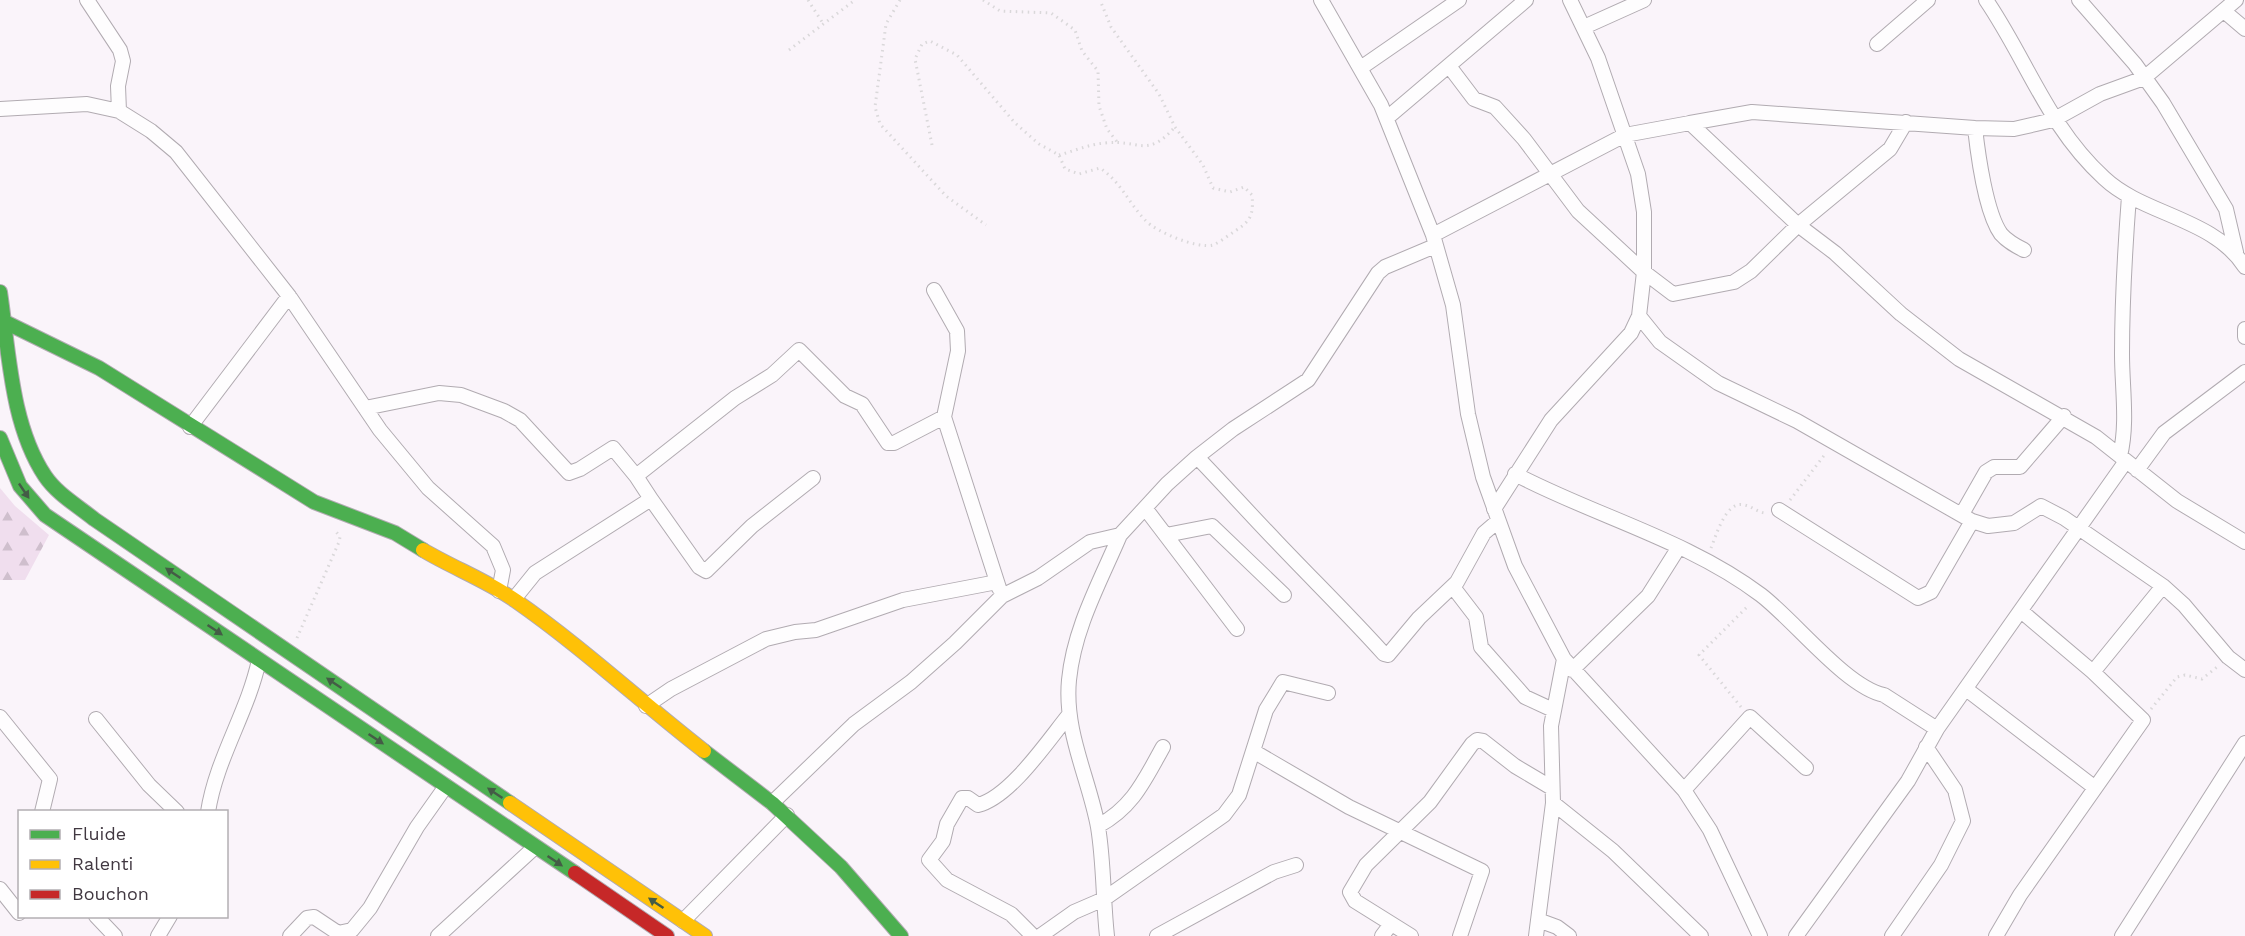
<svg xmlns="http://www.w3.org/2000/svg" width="2245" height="936" font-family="'Work Sans',sans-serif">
<defs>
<pattern id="forest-firs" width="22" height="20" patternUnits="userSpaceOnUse" patternTransform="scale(1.5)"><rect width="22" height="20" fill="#f0deee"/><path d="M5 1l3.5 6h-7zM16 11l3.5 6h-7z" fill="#cfbfcd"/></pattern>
</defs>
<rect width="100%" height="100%" fill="#faf4fa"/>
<path fill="url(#forest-firs)" d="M0 488 15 506 49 535 25 580H0Z"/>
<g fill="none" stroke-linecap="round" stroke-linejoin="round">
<defs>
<path id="street" d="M87 0 120 50 123 61 118 86 119 111 151 131 176 152 289 296 380 430 428 488 493 546 503 570 499 591
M1321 0 1381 105 1433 235 1453 305 1468 414 1483 477 1515 566 1564 659 1551 726 1553 803 1536 936
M1986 0C2027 60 2048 127 2104 178 2143 215 2214 218 2245 267
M2079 0 2135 64 2163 103 2226 209 2236 252
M2225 12 2245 29
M1584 27 1644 0
M1877 44 1928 0
M1449 66 1474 99 1495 107 1524 139 1578 211 1644 272 1673 294 1734 282 1751 271 1798 225 1890 149 1906 122
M1362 67 1459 0
M0 109 87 104 119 111
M1387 118 1526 0
M1690 123 1752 112 1975 128 2014 129 2036 124 2053 120 2100 94 2144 78 2236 0
M1975 128C1978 155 1986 213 2001 234 2008 242 2016 246 2024 250
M1433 235 1625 135 1690 123 1798 225 1835 253 1901 314 1959 359 2096 437 2177 501 2245 542
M934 290 957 331 958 351 944 417 999 588
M1639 316 1660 342 1718 383 1797 421 1972 521 1988 526 2014 523 2041 506 2064 518 2163 586 2184 605 2228 657 2245 670
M2245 329V337
M365 408 439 393 461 395 504 411 520 420 569 473 580 469 613 448 636 476
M190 427 289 296
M2120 456C2128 423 2122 388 2122 354 2122 301 2125 249 2129 196
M1197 457C1224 485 1249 513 1276 541 1312 579 1349 615 1384 654L1388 655 1419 618 1457 582 1484 533 1498 521
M2137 470 2164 433 2245 372
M1515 474C1595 516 1688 540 1761 595 1795 621 1846 687 1884 695L1937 729
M651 499 636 476 735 398 772 375 799 350 845 396 862 404 888 443H894L944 417
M1145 508 1237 629
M1494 509 1551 420 1631 333 1639 316 1644 272V212L1638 174 1598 58 1570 0
M1779 510 1918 598 1931 592 1972 521
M1962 514 1986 472 1994 467H2020L2064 416
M1166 535 1212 526 1284 595
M1453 587 1476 617 1481 647 1525 697 1553 710
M514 599 535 573 651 499 699 567 706 571 752 526 813 478
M1564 659 1684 790 1710 830 1760 936
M1572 670 1648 596 1679 547
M2093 672 2163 586
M1966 689 2094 787
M646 706 671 689 766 639 795 632 816 630 903 600 997 582
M0 717 50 779 42 812
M96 719 149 785 177 812
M1253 751 1349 807 1482 871 1460 936
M1684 790 1750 717 1806 768
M772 803 854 724 911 682 955 643 1002 596 1038 578 1090 542 1120 535 1167 484 1197 457 1233 429 1308 380 1378 273 1385 267 1435 246
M1553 803 1613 851 1701 936
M208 812C216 759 248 712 259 660
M1098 826C1133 807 1144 781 1163 747
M0 889 19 913
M96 916 115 936
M1538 920 1557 927 1569 936
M683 921 787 815
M158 936 170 916
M290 936 307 918 314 917 338 933 352 930 370 908 417 827 446 786
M438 936 535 847
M1033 936 1011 914 947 880 929 860 943 841 947 824 962 798H968L978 805C1010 797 1047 742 1068 716
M1040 936 1074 912 1104 899 1224 815 1239 795 1266 710 1283 682 1328 693
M1107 936C1103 900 1104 863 1098 827 1089 778 1064 732 1069 680 1074 628 1100 582 1120 535
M1157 936 1274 872 1296 865
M1382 936 1391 924
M1411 936 1355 901 1350 892 1366 865 1430 802 1472 744 1477 740 1483 741 1515 766 1552 788
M1796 936 1908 781 1937 729 2126 461
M1892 936 1941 865 1963 821 1955 790 1926 747
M1996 936 2020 895 2143 720 2093 672 2021 611
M2122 936 2245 743"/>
<path id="fast" d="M0 292C9 352 11 425 45 476 57 494 78 506 94 519L510 803
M5 322 99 368 314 502 395 533 423 550
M0 438 20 486 45 515 575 873
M704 751 772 803 841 867 901 936"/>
<path id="slow" d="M423 550C453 568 488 581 516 601 582 647 641 702 704 751
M510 803 705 936"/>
<path id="jam" d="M575 873 667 936"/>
</defs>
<use href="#street" stroke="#b1abb1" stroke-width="16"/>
<use href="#fast" stroke="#b1abb1" stroke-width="16"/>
<use href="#slow" stroke="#b1abb1" stroke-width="16"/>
<use href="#jam" stroke="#b1abb1" stroke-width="16"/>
<path stroke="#dad8da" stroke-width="3" stroke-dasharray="1.5 4.5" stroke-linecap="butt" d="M808 0 824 25
M900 0 886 24 875 107 880 124 946 196 986 225
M983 0 1000 11 1051 13 1075 30 1082 51 1098 71 1099 106 1107 129 1118 143
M789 50 855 0
M932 145 915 59 922 44 930 41 957 55 1015 123 1039 144 1059 155 1065 169 1079 174 1100 168C1121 182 1128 202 1145 220 1156 232 1197 249 1213 245 1218 243 1225 238 1229 235 1249 222 1254 219 1252 195L1244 187 1230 192 1213 188 1203 165 1175 127 1159 94 1111 27 1100 0
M1059 155C1074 151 1090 144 1105 143 1139 139 1146 159 1174 128
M1790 500 1826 453
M1711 548C1716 536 1726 500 1744 505 1752 506 1758 513 1766 513
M297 638 339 542 340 537 334 529
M1741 707 1699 655 1749 605
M2151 709 2177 677 2185 675 2202 679 2217 667"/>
<use href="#street" stroke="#fefdfe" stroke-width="14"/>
<use href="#fast" stroke="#4caf50" stroke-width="14"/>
<use href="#slow" stroke="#ffc107" stroke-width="14"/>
<use href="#jam" stroke="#c62828" stroke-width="14"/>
</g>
<defs><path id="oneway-solid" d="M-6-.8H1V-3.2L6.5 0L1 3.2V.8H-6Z" transform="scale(1.5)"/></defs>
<g fill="#445c46">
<use href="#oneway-solid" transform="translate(24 491) rotate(56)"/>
<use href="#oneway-solid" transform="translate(173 573) rotate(-146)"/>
<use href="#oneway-solid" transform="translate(215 630) rotate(34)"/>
<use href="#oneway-solid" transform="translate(334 683) rotate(-146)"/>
<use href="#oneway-solid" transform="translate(376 739) rotate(34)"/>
<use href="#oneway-solid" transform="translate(495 793) rotate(-146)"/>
<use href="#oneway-solid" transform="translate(555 861) rotate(34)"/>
<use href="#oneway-solid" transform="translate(656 903) rotate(-146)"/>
</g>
<rect x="18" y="810" width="210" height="108" fill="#ffffff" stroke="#b3afb3" stroke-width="1.5"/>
<rect x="30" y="830" width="30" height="9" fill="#4caf50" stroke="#b3afb3" stroke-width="1.5"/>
<text x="72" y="840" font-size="18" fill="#413841">Fluide</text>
<rect x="30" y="860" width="30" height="9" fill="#ffc107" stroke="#b3afb3" stroke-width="1.5"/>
<text x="72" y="870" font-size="18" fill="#413841">Ralenti</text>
<rect x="30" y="890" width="30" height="9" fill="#c62828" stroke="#b3afb3" stroke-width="1.5"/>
<text x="72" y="900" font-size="18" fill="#413841">Bouchon</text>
</svg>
